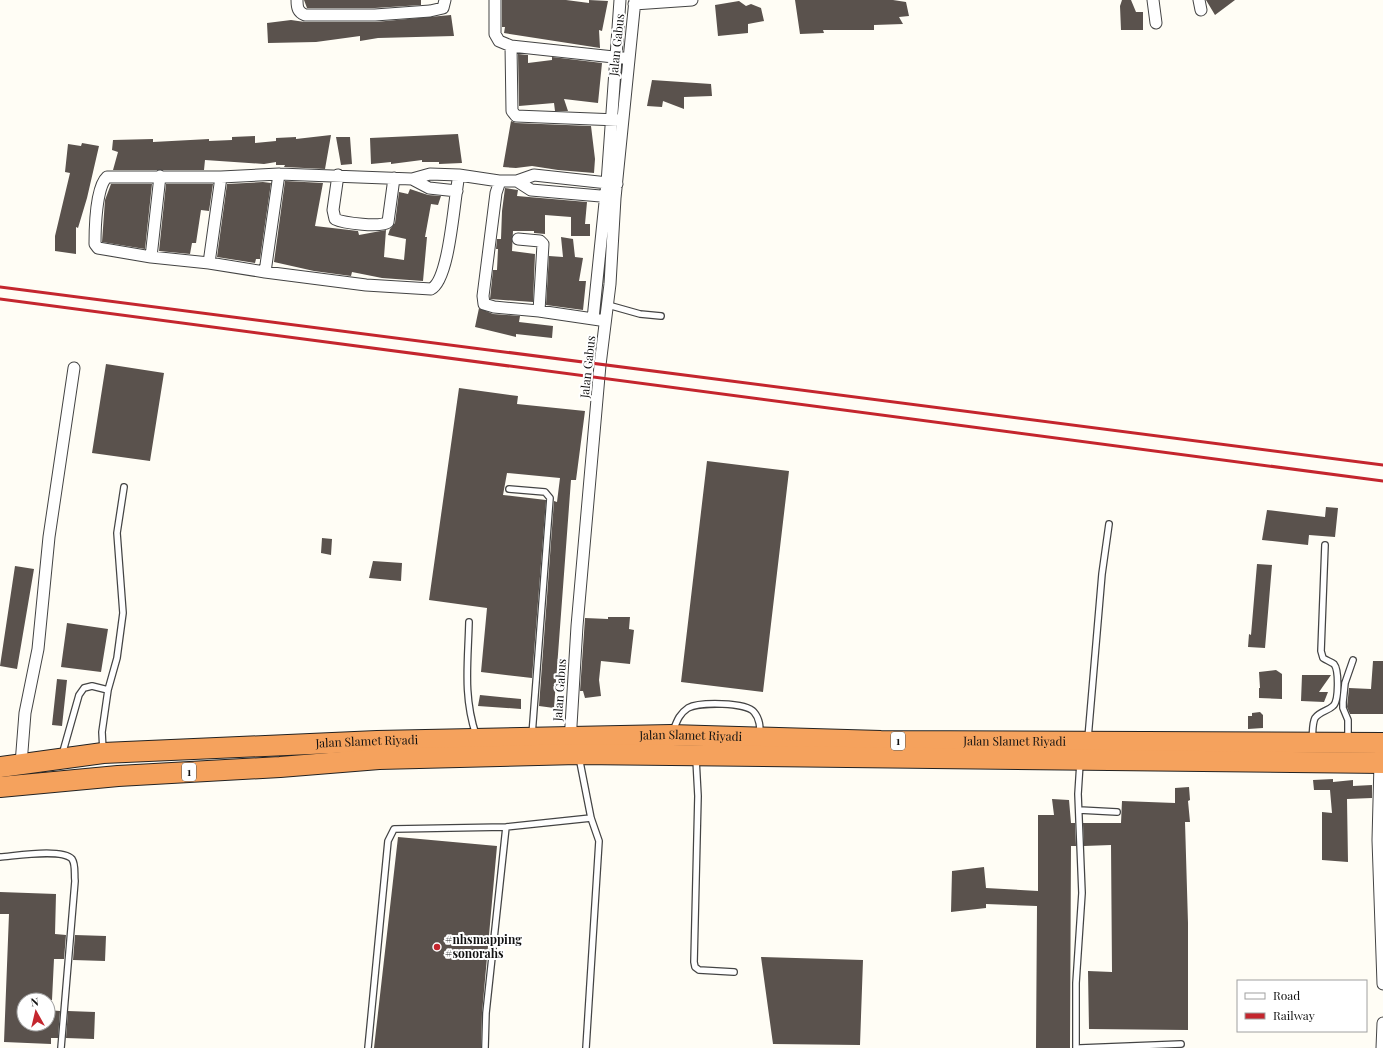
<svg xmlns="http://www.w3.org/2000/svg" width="1383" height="1048" font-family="'Playfair Display',serif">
<rect width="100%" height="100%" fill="#fffdf5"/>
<path fill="#5a524d" d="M304 0H421V5L375 8H307Z
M502 0H566L589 3V0L608 1 602 31 599 30 600 48 504 33 505 27H502Z
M795 0H893L906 2 909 16 899 17 903 24 874 25V30H823L824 33 800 34Z
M1122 0H1131L1136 12H1143V30H1121L1120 6Z
M1206 0H1235L1215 15Z
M739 1 746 6 751 4 761 8 764 21 748 24V33L718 36 715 5Z
M451 15 454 36 378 38 360 41V36L316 42 268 43 267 23 291 20 305 22H375Z
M518 54 528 55V63L552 60V57L602 63 598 103 564 99 568 111H555L554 103 519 106Z
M652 80 711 84 712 96 684 97V109L663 101 662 107 647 106Z
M511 121 516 123 591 126 595 159 594 173 558 170 532 166 516 168 503 167Z
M458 134 462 163 439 164V162H422V160L391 164V162L371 164 370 138Z
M331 135 325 169 284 167 285 165H276V162L264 164 205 160 204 170H113L118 152 112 150 113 140 153 139V142L209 139V141L232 140V137L255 136V143L276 141V138L296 137V139Z
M336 137H350L352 164 341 165Z
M82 143 99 146 87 198 78 228 76 227V254L55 251V236L70 173 65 172 68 144 81 146Z
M285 181 323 183 315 226 358 231 359 235 386 230 384 257 404 260 406 239 388 235 390 229 395 223 399 192 408 194 410 189 428 195 441 196 438 205 431 204 425 237H427L423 281 382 278 352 272 351 276 314 271 274 262Z
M263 182 271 183 260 259H256L255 263 217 257 227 184Z
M111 184H152L145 249 102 242 105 200Z
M166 184H213L209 211 201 210 196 243H192L190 254 159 251Z
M505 188 518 190 517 196 587 202 585 224H590V236H571V217L545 215V234L534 233V231H513L512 251 535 254 533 302 490 299 493 270H497L498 249H496L497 239H501L502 211Z
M561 237 573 239 575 257 583 258 579 281H586L583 310 546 305 549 256 563 257Z
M479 308 493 314 520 316 519 322 553 326 552 338 516 334V337L475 327Z
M106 364 164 373 150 461 92 453Z
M459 388 518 396 517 404 585 411 576 480H571L554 708 539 706 554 501 557 502 560 478 507 473 503 495 546 500 532 678 481 672 487 608 429 600Z
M707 461 789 471 763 692 681 682Z
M1326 507 1338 508 1335 537 1309 535 1308 545 1262 540 1267 510 1325 517Z
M322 538 332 539 331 555 321 553Z
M373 561 402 563 401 581 369 578Z
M1257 564 1272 565 1265 648 1248 647 1249 634 1251 635Z
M15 566 34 569 17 669 0 666Z
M608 617H630L629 629 634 630 630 664 601 661 599 680 601 696 585 698 583 691H580L585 618 608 619Z
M67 623 108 629 101 672 61 667Z
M1373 661H1383V714H1350L1347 707 1349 688 1371 689Z
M1276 670 1282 674V699L1259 698V688H1260L1259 672Z
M1302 675H1331L1319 692H1328L1324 702 1301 701Z
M57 679 67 680 62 726 52 725Z
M480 695 521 699V709L478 706Z
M1260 712 1263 715V728L1248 729V716H1252V713Z
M1333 779V782L1353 780V786L1372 785V798L1347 799 1348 862 1322 860V812L1332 813 1330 790H1314L1313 780Z
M1189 787 1190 800 1188 801 1190 822H1185L1188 923V1030L1089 1029 1088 971 1112 972 1111 845 1084 846 1083 823H1121L1122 801 1175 803V788Z
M1052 799 1069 800 1071 823H1075L1076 846H1071L1070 1048H1036L1037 906 986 904V908L951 912 952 871 984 867 986 888 1038 891V815H1054Z
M398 837 497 846 482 1013 481 1048H374Z
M0 892 56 894 55 934 66 935 64 959H54L52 1000H24V1024H48V1010L60 1011 58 1038H51V1044L4 1042 9 914H0Z
M75 935 106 936 105 961 73 960Z
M761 957 863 960 860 1045 773 1044Z
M68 1011 95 1012 94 1039 66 1038Z"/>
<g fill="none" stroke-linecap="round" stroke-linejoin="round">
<defs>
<path id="lane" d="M608 305 640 314 661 316
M509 489 545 492 550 498 532 735
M469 622C468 663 463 696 476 735
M108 690 117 658 123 613 117 533 124 487
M673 731C677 721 679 714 688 708 699 702 746 702 754 712 760 719 760 727 760 735
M1088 738 1102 574 1109 524
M1348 739V720L1343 708V702L1345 683 1353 660
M1312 740C1313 733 1312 724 1315 718 1320 711 1328 711 1333 706 1339 701 1339 670 1334 664 1331 662 1326 660 1323 658L1321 651 1325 545
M62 755 79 695 84 688 92 686 108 690 102 732 103 751
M579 757 591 818 599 841 586 1048
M696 759 698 796 694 962 695 967 699 970 734 972
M1079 810 1117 812
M0 857C15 856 62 848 72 859 76 865 74 874 75 881L61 1048
M368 1048 388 841 394 829 506 827 591 818
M485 1048 486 1013 506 827
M1076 1048V983L1082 893 1078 794 1080 763
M1080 1048 1181 1044"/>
<path id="street" d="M297 0C297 8 298 12 305 15H375L430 11 443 8 445 0
M495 0V34L499 41 511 46
M1153 0 1156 23
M1199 0 1201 10
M634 4 692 0
M618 120 516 116 512 111 511 46 623 58
M338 175 333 210 335 219C343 223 382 228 388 222L394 178
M459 175 430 174 412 179 279 174 221 177H107C96 187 95 229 95 244L98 248 151 257 209 263 265 272 366 285 431 289C450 280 454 197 459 175L499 181H517L534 175 617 184
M412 179 429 188 457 191
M500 181 496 193 483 296 484 304 494 307 539 311 600 320
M517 181 531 190 612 197
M518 239 540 241 543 244 539 311
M151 257 160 176
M209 263 221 177
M265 272 279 174
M593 319 607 183 620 0
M570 742 577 626 600 365 610 284 615 198 635 0
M1380 763 1378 840 1383 984
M21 764 25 713 38 649 49 537 74 368
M1382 1048 1383 1023"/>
<g id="highway">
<path id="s1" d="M0 767 103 753 377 741 671 735 881 741 1383 743"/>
<path d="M0 787 118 776 280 767 379 759 578 754 1383 763"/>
</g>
</defs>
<use href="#lane" stroke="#444" stroke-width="8"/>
<use href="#street" stroke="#444" stroke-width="13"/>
<use href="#highway" stroke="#222" stroke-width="22"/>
<use href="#lane" stroke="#fff" stroke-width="5.5"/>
<use href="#street" stroke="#fff" stroke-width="11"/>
<use href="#highway" stroke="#f5a25d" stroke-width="20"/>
<path stroke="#c4262e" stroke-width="3" d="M0 287 1383 465
M0 299 1383 481"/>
</g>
<circle fill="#c4262e" stroke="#fff" stroke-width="1.5" cx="437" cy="947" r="4"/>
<g text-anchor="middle" stroke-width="4" stroke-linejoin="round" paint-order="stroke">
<g fill="#fff" stroke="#585858" stroke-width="1">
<rect x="891" y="732" width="14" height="18" rx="3"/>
<rect x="182" y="763" width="14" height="18" rx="3"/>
</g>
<g font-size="11" font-weight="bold" fill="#111">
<text x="898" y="745">1</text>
<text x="189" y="776">1</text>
</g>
<g font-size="12" fill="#111" stroke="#fff">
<text transform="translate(617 45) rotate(-84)" y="4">Jalan Gabus</text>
<text transform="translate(588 367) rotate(-84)" y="4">Jalan Gabus</text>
<text transform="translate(560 690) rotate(-86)" y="4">Jalan Gabus</text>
<text dy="4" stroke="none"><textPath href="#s1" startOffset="692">Jalan Slamet Riyadi</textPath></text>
<text dy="4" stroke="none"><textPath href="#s1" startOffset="368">Jalan Slamet Riyadi</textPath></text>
<text dy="4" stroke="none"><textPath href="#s1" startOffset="1016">Jalan Slamet Riyadi</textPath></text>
</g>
<g font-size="12" font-weight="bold" fill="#111" stroke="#fff" text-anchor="start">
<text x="445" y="944">#nhsmapping<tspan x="445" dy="14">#sonorahs</tspan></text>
</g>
</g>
<rect x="1237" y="980" width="130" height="52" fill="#ffffff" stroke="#a0a0a0"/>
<rect x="1245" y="993" width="20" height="6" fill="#ffffff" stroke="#a0a0a0"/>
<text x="1273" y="1000" font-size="12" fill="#111111">Road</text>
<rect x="1245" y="1013" width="20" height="6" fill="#c4262e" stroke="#a0a0a0"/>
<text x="1273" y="1020" font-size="12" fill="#111111">Railway</text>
<g transform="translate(36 1012) rotate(352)"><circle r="19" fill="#ffffff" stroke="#a0a0a0"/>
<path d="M0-3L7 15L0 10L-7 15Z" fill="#c4262e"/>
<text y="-6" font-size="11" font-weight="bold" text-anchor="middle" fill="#111111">N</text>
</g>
</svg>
